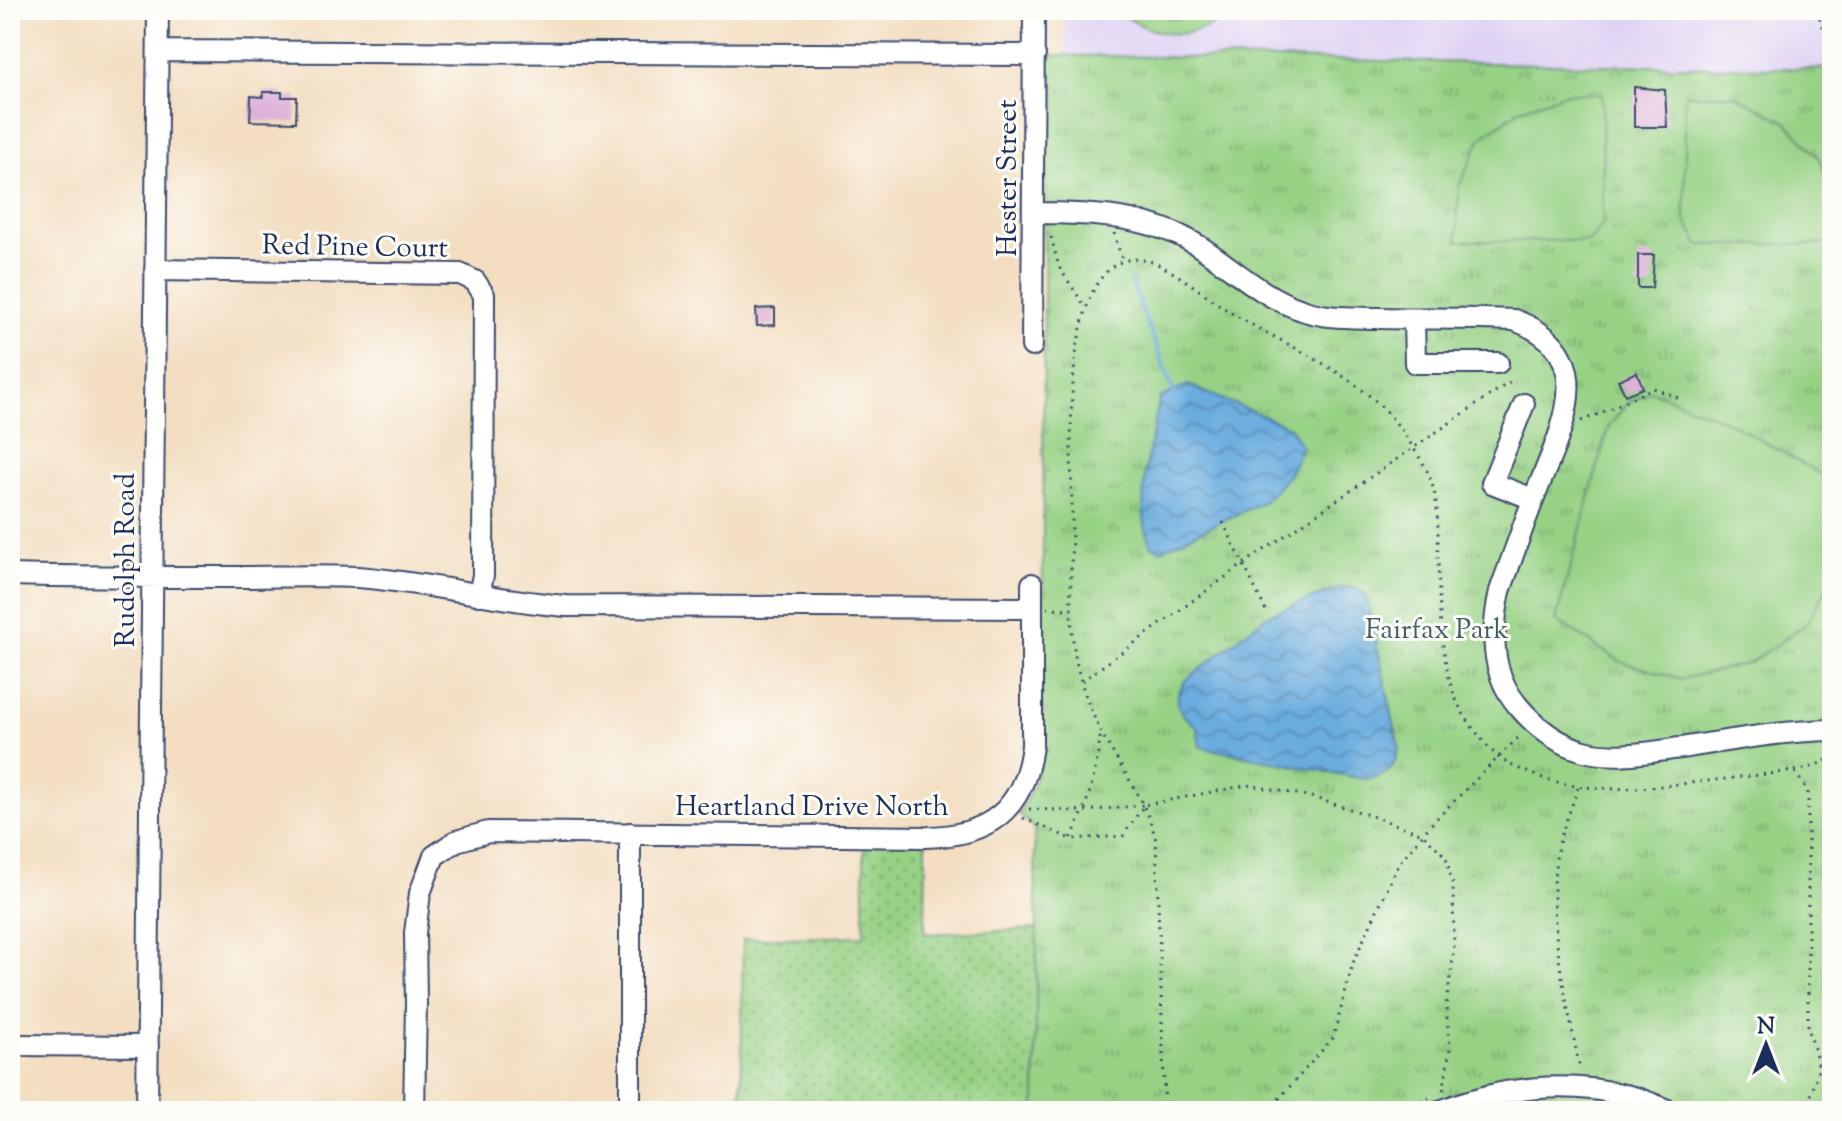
<svg xmlns="http://www.w3.org/2000/svg" width="1842" height="1121" font-family="'Sorts Mill Goudy',serif">
<defs>
<pattern id="grass-dots" width="8" height="8" patternUnits="userSpaceOnUse" patternTransform="scale(2)"><rect width="8" height="8" fill="#96d184"/><path d="M2 2h.1M6 6h.1" fill="none" stroke="#7aaa6f" stroke-width="1.8" stroke-linecap="round"/></pattern>
<pattern id="park-tufts" width="24" height="20" patternUnits="userSpaceOnUse" patternTransform="scale(2)"><rect width="24" height="20" fill="#96d184"/><path d="M3 7l-1-3M5 7V3M7 7l1-3M15 17l-1-3M17 17v-4M19 17l1-3" fill="none" stroke="#7aaa6f"/></pattern>
<pattern id="water-waves" width="16" height="10" patternUnits="userSpaceOnUse" patternTransform="scale(2)"><rect width="16" height="10" fill="#69acde"/><path d="M0 5q4-4 8 0t8 0" fill="none" stroke="#568cb7"/></pattern>
</defs>
<rect width="100%" height="100%" fill="#fdfcf7"/>
<filter id="ink" filterUnits="userSpaceOnUse"><feTurbulence type="fractalNoise" baseFrequency=".0125" numOctaves="2"/><feDisplacementMap in="SourceGraphic" scale="16" xChannelSelector="R" yChannelSelector="G"/><feConvolveMatrix kernelMatrix="1 2 1 2 8 2 1 2 1" color-interpolation-filters="sRGB"/></filter>
<filter id="wash" filterUnits="userSpaceOnUse"><feTurbulence type="fractalNoise" baseFrequency=".006" numOctaves="4" result="noise"/><feDisplacementMap in="SourceGraphic" scale="32" xChannelSelector="R" yChannelSelector="G"/><feGaussianBlur stdDeviation="1.8" result="paint"/><feColorMatrix in="noise" values="0 0 0 0 0 0 0 0 0 0 0 0 0 0 0 0 0 1.4 0 .05"/><feComposite in="paint" operator="in"/></filter>
<g filter="url(#wash)">
<rect width="100%" height="100%" fill="#f3dec1"/>
<path fill="#e0d4f4" d="M1065 10H1832V69L1065 55Z"/>
<path fill="url(#grass-dots)" stroke="#588071" stroke-width="2" d="M864 836 926 837 925 934 1037 929 1035 1111H741L743 939 864 936Z"/>
<path fill="url(#park-tufts)" stroke="#588071" stroke-width="2" d="M1045 55 1832 69V1111H1035L1037 929 1034 829 1018 813C1031 794 1038 777 1042 754Z"/>
<path fill="#96d184" stroke="#588071" stroke-width="2" d="M1117 10H1142L1174 19 1194 16 1210 10H1234C1195 42 1155 41 1117 10Z
M1567 93 1602 94 1603 224 1590 241H1457L1459 186 1481 138 1521 109Z
M1685 95H1735L1786 122 1820 159 1832 194V244L1699 245 1685 219Z
M1652 391 1733 424 1832 481V578L1807 623 1750 663 1682 679 1621 662 1556 620 1608 428 1627 403Z"/>
<path fill="url(#water-waves)" stroke="#426e9e" stroke-width="2" d="M1188 385 1290 427 1302 447 1288 476 1265 501 1161 550 1150 545C1134 501 1151 442 1160 398Z
M1343 587 1356 588 1366 595 1399 747C1394 771 1389 776 1364 779L1200 747 1197 727 1185 717 1178 706V693L1185 681 1268 615Z"/>
<g fill="none" stroke-linecap="round" stroke-linejoin="round">
<path stroke="#69acde" stroke-width="4" d="M1131 281 1175 395"/>
</g>
<g id="blocks">
<path fill="#ddb2d7" d="M1634 87 1665 90 1667 127H1634Z
M263 92H282V97H297L296 122 250 121 251 96 263 97Z
M1638 255H1654L1652 288H1638Z
M775 308V325L757 326 756 309Z
M1637 372 1643 388 1625 395 1618 380Z"/>
</g>
</g>
<g filter="url(#ink)">
<use href="#blocks" fill-opacity="0" stroke="#3b496d" stroke-width="2"/>
<g fill="none" stroke-linecap="round" stroke-linejoin="round">
<defs>
<path id="minor" d="M158 51 1035 55
M1034 213C1090 213 1150 215 1199 246 1233 268 1262 297 1302 310 1327 319 1354 317 1380 318 1425 319 1470 318 1514 320 1604 353 1561 430 1536 493 1523 525 1512 559 1500 591 1491 632 1490 674 1519 707 1536 727 1558 744 1584 751 1615 759 1649 752 1681 748 1731 740 1781 731 1832 730
M155 270 460 274 475 281 484 295 483 575 479 595
M1414 319 1415 363H1498
M1032 346 1034 10
M1524 404 1492 483 1533 499
M10 575C85 577 160 577 235 577 275 577 316 575 357 577 428 582 496 601 567 606L1031 608
M10 1045 148 1046
M147 1111 158 10
M414 1111 416 1003 415 933 420 893 434 856 456 841 488 832 926 837C989 836 1024 810 1032 746V584
M630 1111V833
M1440 1111C1500 1087 1566 1080 1629 1096 1643 1099 1657 1106 1670 1111"/>
</defs>
<use href="#minor" stroke="#3b496d" stroke-width="24"/>
<path stroke="#3b496d" stroke-width="3" stroke-dasharray="2 6" stroke-linecap="butt" d="M1817 10 1824 30 1832 45
M1114 233 1122 260
M1051 237 1059 267 1086 308
M1581 421 1601 413 1653 388 1679 398
M1223 522 1268 615
M1047 608 1072 609
M1082 681 1245 563 1511 381
M1795 772 1808 791V1027L1819 1067 1809 1103 1802 1111
M1578 788C1572 808 1561 830 1557 852 1546 923 1567 1000 1580 1070
M1029 809 1085 811 1144 805
M1023 818 1071 839 1123 836 1144 805 1248 785 1308 796 1366 814 1423 834 1446 857 1453 885 1454 951 1446 1006 1450 1049 1443 1092
M1071 838C1090 801 1096 772 1101 731
M1165 1111 1156 841C1147 801 1121 769 1102 734 1094 718 1086 699 1081 681 1066 631 1072 573 1072 521 1072 455 1066 376 1085 313 1095 276 1119 246 1159 265 1188 279 1212 302 1240 318 1288 346 1342 368 1383 408 1394 419 1403 432 1412 446 1420 458 1427 468 1431 481 1439 504 1438 529 1438 553 1439 597 1439 663 1458 704 1467 722 1482 741 1496 755 1506 764 1520 769 1532 774 1586 795 1634 789 1690 783 1725 779 1759 775 1794 771L1809 768 1832 758
M1268 1111 1333 1038 1354 960 1399 863 1433 822 1522 734
M1399 1111 1407 1105 1429 1098"/>
<use href="#minor" stroke="#fff" stroke-width="20"/>
</g>
</g>
<g text-anchor="middle" stroke-width="6" stroke-linejoin="round" paint-order="stroke">
<g font-size="28" fill="#1b2f5e" stroke="#fdfcf7">
<text transform="translate(1006 178) rotate(-90)" y="10">Hester Street</text>
<text transform="translate(355 245) rotate(1)" y="10">Red Pine Court</text>
<text transform="translate(124 560) rotate(-90)" y="10">Rudolph Road</text>
<text x="812" y="815">Heartland Drive North</text>
</g>
<g font-size="28" fill="#406069" stroke="#fdfcf7">
<text x="1437" y="638">Fairfax Park</text>
</g>
</g>
<rect width="1842" height="1121" fill="none" stroke="#fdfcf7" stroke-width="40"/>
<g transform="translate(1766 1045)" stroke="#fdfcf7" stroke-width="6" paint-order="stroke">
<path d="M0-6L14 30L0 20L-14 30Z" fill="#1b2f5e"/>
<text y="-12" font-size="22" font-weight="bold" text-anchor="middle" fill="#1b2f5e">N</text>
</g>
</svg>
